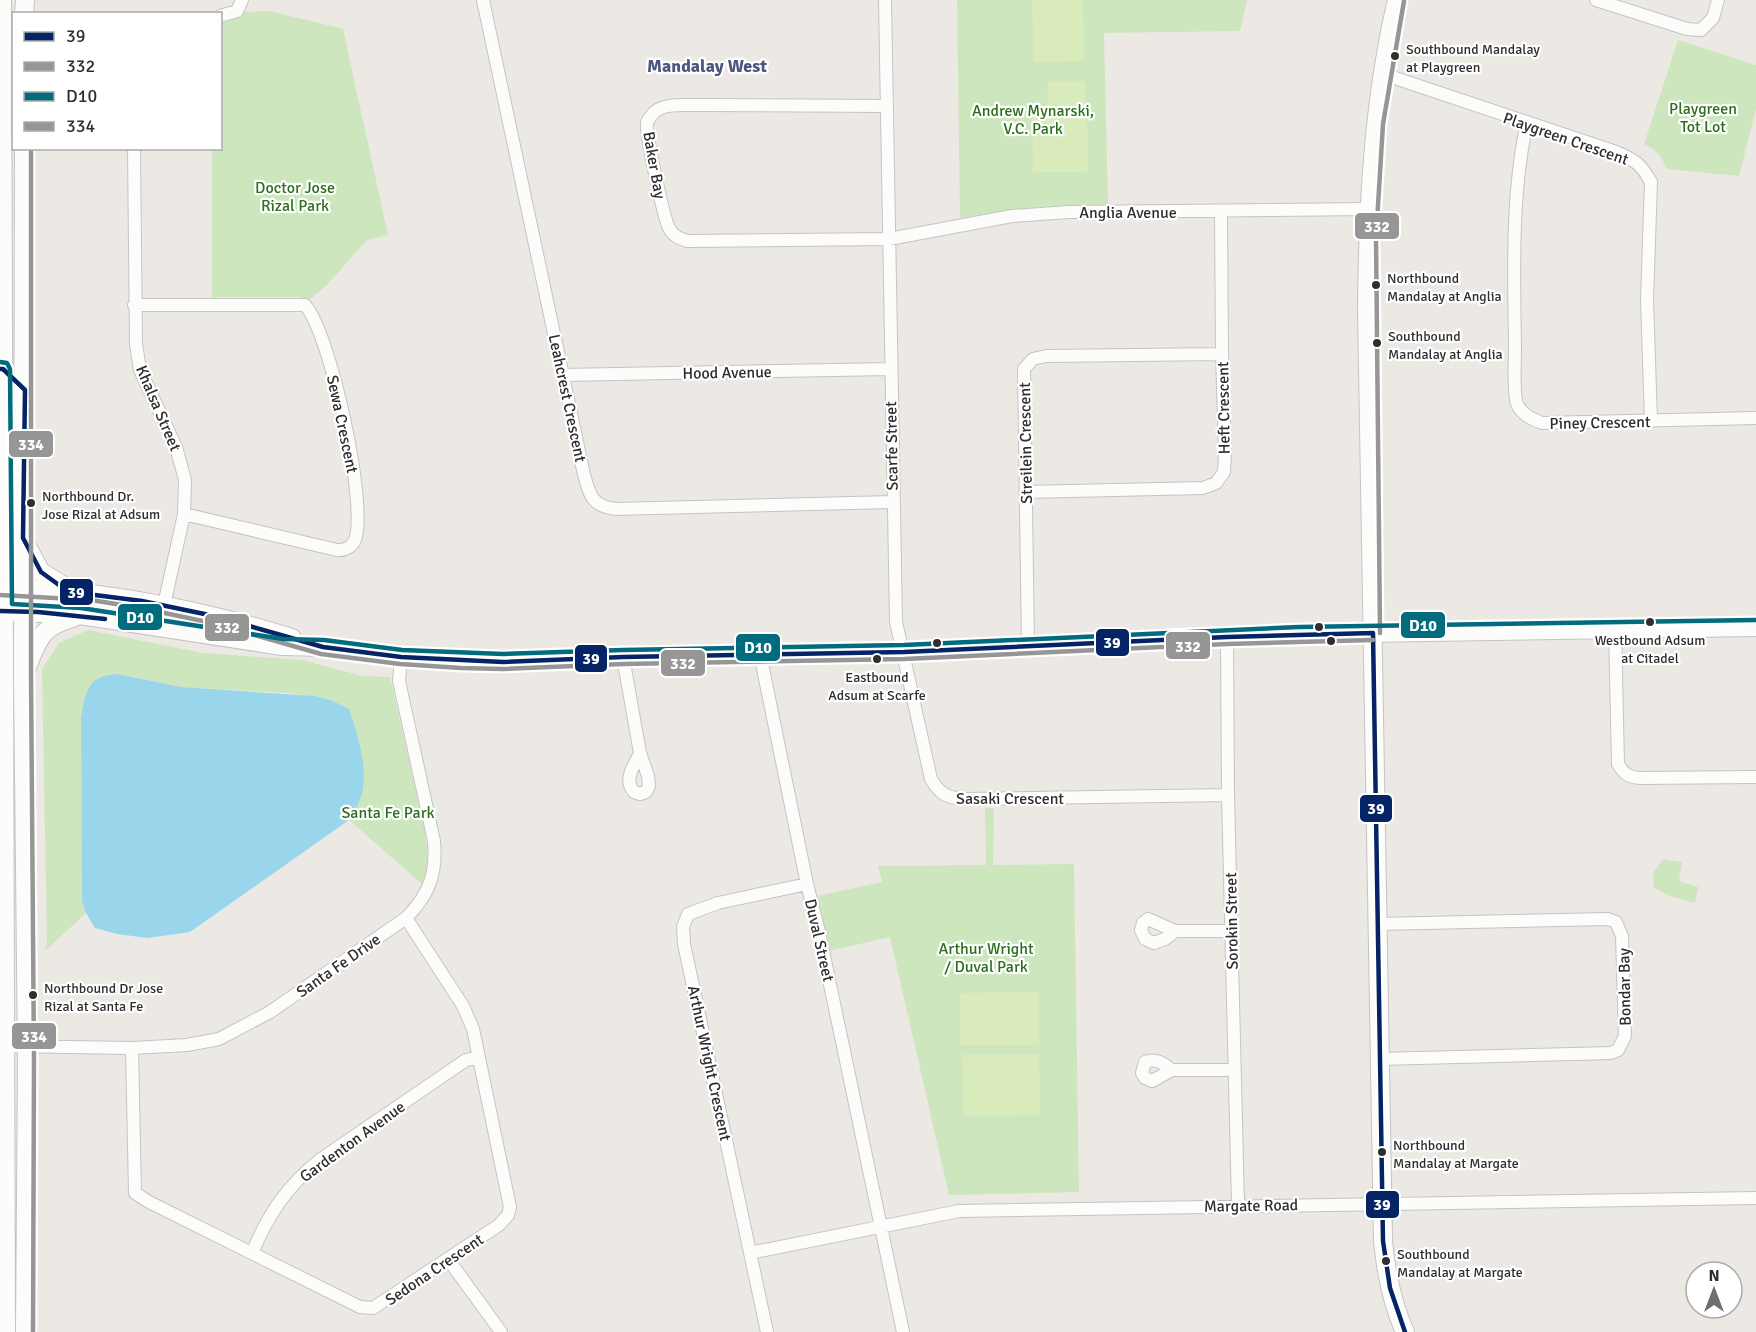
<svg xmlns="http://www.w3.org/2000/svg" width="1756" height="1332" font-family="Signika,sans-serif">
<rect width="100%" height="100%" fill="#ece8e4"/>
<path fill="#cee6be" d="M957 0H1247L1240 31 1104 33 1108 206 1037 207 960 218Z
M270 11 343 29 388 235 367 240 328 284 309 300 299 297H212V149L220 148 221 22 239 17 244 12Z
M1678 40 1756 65V109L1739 176 1667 169C1661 156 1657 150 1644 144Z
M88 630 203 653 303 660 362 676 390 677 425 831 428 860 423 885 349 820 362 793 363 770 357 732 332 700 289 693 181 687 117 674 81 718 82 901 86 913 45 951 47 943 42 669 59 643Z
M985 808H994L993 865 1074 864 1079 1192 949 1195 890 937 829 951 817 896 882 882 878 866 986 865Z
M1664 859 1682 862 1679 881 1698 887 1695 903 1672 897 1654 888 1653 872Z"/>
<path fill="#d9eabb" d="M1032 0H1083L1084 61 1034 62Z
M1085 81V108H1047L1048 82Z
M1087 111 1088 172H1033L1032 112Z
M1039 992V1045H960V993Z
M1039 1054 1040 1115 963 1116 962 1055Z"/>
<path fill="#99d6ec" d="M117 674 181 687 314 696 331 700 349 709C358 734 368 768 362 794 359 803 354 812 349 820L190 932 148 938 117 934 95 928 86 913 82 901 81 718C86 691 87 676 117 674Z"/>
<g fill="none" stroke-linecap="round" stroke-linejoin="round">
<defs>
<path id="street" d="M483 0 583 470C589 493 590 506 616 509L892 502
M885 0 896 622 931 779C940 795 948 798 966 799L1228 795
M1596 0 1687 29 1701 30 1713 18 1718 0
M220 16 237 11 242 0
M1383 74 1616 152C1635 160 1641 164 1651 182L1647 300 1651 421
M886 106 691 105C679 105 659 104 652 115 650 117 648 120 647 123 645 132 664 219 669 228 673 236 679 238 687 241L889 239 1012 216 1069 212 1369 209
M1527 123C1511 192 1514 276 1515 348 1515 361 1513 393 1517 404 1522 415 1532 419 1542 423L1756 418
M134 148 136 344 140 370 176 447 185 480 184 514 159 628
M134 305H305C330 332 368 505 355 540 352 547 344 551 337 550L184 514
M563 375 891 369
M1026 492 1203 488 1216 483 1224 472 1225 454 1222 354 1221 211
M1615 629 1618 764C1624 774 1628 777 1640 778L1756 777
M1227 637 1228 795 1238 1205
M1028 646 1024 369 1033 359 1046 356 1222 354
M760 654 807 884 819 932 903 1332
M623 657 640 753 648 776 649 786 646 792 640 794 634 792C623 780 634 766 640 753
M1378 924 1608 919 1616 922 1622 936 1625 1036 1618 1050 1611 1053 1379 1059
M1175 931 1165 939 1154 943 1145 939 1141 930 1143 923 1148 919 1175 931H1231
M4 1046 132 1048 187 1045 219 1039 270 1012 406 918C429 895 437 874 434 841L399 681 401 657
M132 1048 135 1193 149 1202 360 1307 373 1308 499 1225 508 1215 510 1207 473 1029 463 1006 406 918
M1172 1070C1163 1063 1156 1058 1145 1062L1142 1073 1145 1078 1152 1081 1172 1070H1233
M252 1253C269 1213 287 1186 321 1159L466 1060 479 1057
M750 1253 959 1211 1756 1198
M448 1259 501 1332
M767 1332 684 944 683 927 688 914 718 903 807 884"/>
<path id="secondary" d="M2 0C3 444 5 888 6 1332
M1397 0C1373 102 1368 205 1367 309L1383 1241C1386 1273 1392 1303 1405 1332
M24 14 25 0
M24 148 23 676 27 1061 25 1332
M25 543 41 572 69 589
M13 588C108 591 201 610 292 638
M0 611 80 615 282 646 323 647 401 657 503 662 623 657 904 652 1299 634 1756 627
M27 667C39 636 42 627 75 617"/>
</defs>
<use href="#street" stroke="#c5c4c5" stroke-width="14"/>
<use href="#secondary" stroke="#c5c4c5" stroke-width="20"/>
<use href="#street" stroke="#fcfcfb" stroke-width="12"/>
<use href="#secondary" stroke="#fcfcfb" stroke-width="18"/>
<defs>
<path id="bus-1" d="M0 369H3L25 390 23 538 41 572 59 585 79 593 142 601 214 616 323 647 401 657 503 662 623 657 904 652 1227 637 1373 633
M0 611 38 612 105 619
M1373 633 1383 1241 1390 1288 1405 1332"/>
<path id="bus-2" d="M0 595 91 600 141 608 212 623 321 654 400 664 461 668 503 669 623 664 904 659 1227 644 1373 640
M1380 633 1376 238 1383 124 1404 1"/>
<path id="bus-3" d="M0 362 7 363 10 369 12 604 81 608 283 639 324 640 402 650 503 654 623 650 904 645 1299 627 1756 620"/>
<path id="bus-4" d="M31 148V676L34 1061 33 1332"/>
</defs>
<use href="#bus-1" stroke="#fff" stroke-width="9"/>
<use href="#bus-2" stroke="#fff" stroke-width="9"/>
<use href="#bus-3" stroke="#fff" stroke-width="9"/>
<use href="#bus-4" stroke="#fff" stroke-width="9"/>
<use href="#bus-1" stroke="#052465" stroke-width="4.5"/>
<use href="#bus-2" stroke="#969696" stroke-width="4.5"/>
<use href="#bus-3" stroke="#026c7e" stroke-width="4.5"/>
<use href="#bus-4" stroke="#969696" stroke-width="4.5"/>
</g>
<g fill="#2e2e2e" stroke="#fff" stroke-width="2">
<circle cx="1395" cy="56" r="5"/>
<circle cx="1376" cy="285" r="5"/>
<circle cx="1377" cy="343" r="5"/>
<circle cx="31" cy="503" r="5"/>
<circle cx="1650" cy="622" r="5"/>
<circle cx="1319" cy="627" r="5"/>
<circle cx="1331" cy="641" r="5"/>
<circle cx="937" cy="643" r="5"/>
<circle cx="877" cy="659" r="5"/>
<circle cx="33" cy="995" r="5"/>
<circle cx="1382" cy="1152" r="5"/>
<circle cx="1386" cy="1261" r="5"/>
</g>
<g text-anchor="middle" stroke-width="4.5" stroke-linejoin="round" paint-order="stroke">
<g font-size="14" fill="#2e2e2e" stroke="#fff" text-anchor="start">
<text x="1406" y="54">Southbound Mandalay<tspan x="1406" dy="18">at Playgreen</tspan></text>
<text x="1387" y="283">Northbound<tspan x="1387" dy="18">Mandalay at Anglia</tspan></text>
<text x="1388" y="341">Southbound<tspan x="1388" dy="18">Mandalay at Anglia</tspan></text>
<text x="42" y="501">Northbound Dr.<tspan x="42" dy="18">Jose Rizal at Adsum</tspan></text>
<text x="1650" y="645" text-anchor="middle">Westbound Adsum<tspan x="1650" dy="18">at Citadel</tspan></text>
<text x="877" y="682" text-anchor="middle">Eastbound<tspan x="877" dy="18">Adsum at Scarfe</tspan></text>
<text x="44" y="993">Northbound Dr Jose<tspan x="44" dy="18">Rizal at Santa Fe</tspan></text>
<text x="1393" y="1150">Northbound<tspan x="1393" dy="18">Mandalay at Margate</tspan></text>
<text x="1397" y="1259">Southbound<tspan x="1397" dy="18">Mandalay at Margate</tspan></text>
</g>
<g font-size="16" fill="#2c6e1b" stroke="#fff">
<text x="1703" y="114">Playgreen<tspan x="1703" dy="18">Tot Lot</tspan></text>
<text x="1033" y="116">Andrew Mynarski,<tspan x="1033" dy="18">V.C. Park</tspan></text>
<text x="295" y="193">Doctor Jose<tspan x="295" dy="18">Rizal Park</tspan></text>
<text x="388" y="818">Santa Fe Park</text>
<text x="986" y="954">Arthur Wright<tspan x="986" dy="18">/ Duval Park</tspan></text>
</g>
<g font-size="16" fill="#2e2e2e" stroke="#fff">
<text transform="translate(1566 138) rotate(19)" y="6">Playgreen Crescent</text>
<text transform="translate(655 165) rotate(80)" y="6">Baker Bay</text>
<text x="1128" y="218">Anglia Avenue</text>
<text transform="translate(727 372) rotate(-1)" y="6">Hood Avenue</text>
<text transform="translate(568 398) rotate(78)" y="6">Leahcrest Crescent</text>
<text transform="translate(159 408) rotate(67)" y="6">Khalsa Street</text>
<text transform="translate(1223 408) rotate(-91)" y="6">Heft Crescent</text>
<text transform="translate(1600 422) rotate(-1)" y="6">Piney Crescent</text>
<text transform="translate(343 424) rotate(78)" y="6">Sewa Crescent</text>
<text transform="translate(1025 443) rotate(-91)" y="6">Streilein Crescent</text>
<text transform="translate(891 446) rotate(-91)" y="6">Scarfe Street</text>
<text x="1010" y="804">Sasaki Crescent</text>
<text transform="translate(1231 921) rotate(-91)" y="6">Sorokin Street</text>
<text transform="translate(820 940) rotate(77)" y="6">Duval Street</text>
<text transform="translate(338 965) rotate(-35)" y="6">Santa Fe Drive</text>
<text transform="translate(1624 987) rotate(-91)" y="6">Bondar Bay</text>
<text transform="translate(710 1063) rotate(78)" y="6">Arthur Wright Crescent</text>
<text transform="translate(352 1141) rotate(-36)" y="6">Gardenton Avenue</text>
<text transform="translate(1251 1205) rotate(-1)" y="6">Margate Road</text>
<text transform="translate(434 1269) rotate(-34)" y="6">Sedona Crescent</text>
</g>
<g font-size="18" font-weight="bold" fill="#4d5680" stroke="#fff">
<text x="707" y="72">Mandalay West</text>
</g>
</g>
<g stroke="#fff" stroke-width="2">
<rect x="1354" y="212" width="46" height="28" rx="6" fill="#969696"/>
<rect x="8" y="430" width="46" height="28" rx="6" fill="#969696"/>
<rect x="59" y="578" width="35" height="28" rx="6" fill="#052465"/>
<rect x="117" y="603" width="46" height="28" rx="6" fill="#026c7e"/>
<rect x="1400" y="611" width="46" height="28" rx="6" fill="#026c7e"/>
<rect x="204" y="613" width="46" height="29" rx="6" fill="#969696"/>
<rect x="1095" y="628" width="35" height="29" rx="6" fill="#052465"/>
<rect x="1165" y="631" width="46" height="29" rx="6" fill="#969696"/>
<rect x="735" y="633" width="46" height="29" rx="6" fill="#026c7e"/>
<rect x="574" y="644" width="34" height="29" rx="6" fill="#052465"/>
<rect x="660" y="649" width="46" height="28" rx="6" fill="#969696"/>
<rect x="1359" y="794" width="34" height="29" rx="6" fill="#052465"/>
<rect x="11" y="1022" width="46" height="28" rx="6" fill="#969696"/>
<rect x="1365" y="1190" width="35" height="29" rx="6" fill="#052465"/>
</g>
<g font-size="16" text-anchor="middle" font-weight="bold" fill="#fff">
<text x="1377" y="232">332</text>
<text x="31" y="450">334</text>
<text x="76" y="598">39</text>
<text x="140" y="623">D10</text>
<text x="1423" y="631">D10</text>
<text x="227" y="633">332</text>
<text x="1112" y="648">39</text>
<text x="1188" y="652">332</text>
<text x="758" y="653">D10</text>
<text x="591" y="664">39</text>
<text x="683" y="669">332</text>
<text x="1376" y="814">39</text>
<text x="34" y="1042">334</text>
<text x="1382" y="1210">39</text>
</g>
<rect x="12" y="12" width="210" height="138" fill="#ffffff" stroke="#ababab" stroke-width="1.5"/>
<rect x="24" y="32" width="30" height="9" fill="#052465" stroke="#ababab" stroke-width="1.5"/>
<text x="66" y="42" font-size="18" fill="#2e2e2e">39</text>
<rect x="24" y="62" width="30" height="9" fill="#969696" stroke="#ababab" stroke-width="1.5"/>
<text x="66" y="72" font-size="18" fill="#2e2e2e">332</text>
<rect x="24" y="92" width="30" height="9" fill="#026c7e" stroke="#ababab" stroke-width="1.5"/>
<text x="66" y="102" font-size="18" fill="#2e2e2e">D10</text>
<rect x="24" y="122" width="30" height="9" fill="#969696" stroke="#ababab" stroke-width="1.5"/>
<text x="66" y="132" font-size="18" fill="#2e2e2e">334</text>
<g transform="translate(1714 1290)"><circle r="28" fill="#ffffff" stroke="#ababab" stroke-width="1.5"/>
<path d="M0-4.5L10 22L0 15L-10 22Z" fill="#706f6e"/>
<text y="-9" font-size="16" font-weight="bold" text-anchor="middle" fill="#2e2e2e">N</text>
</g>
</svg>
